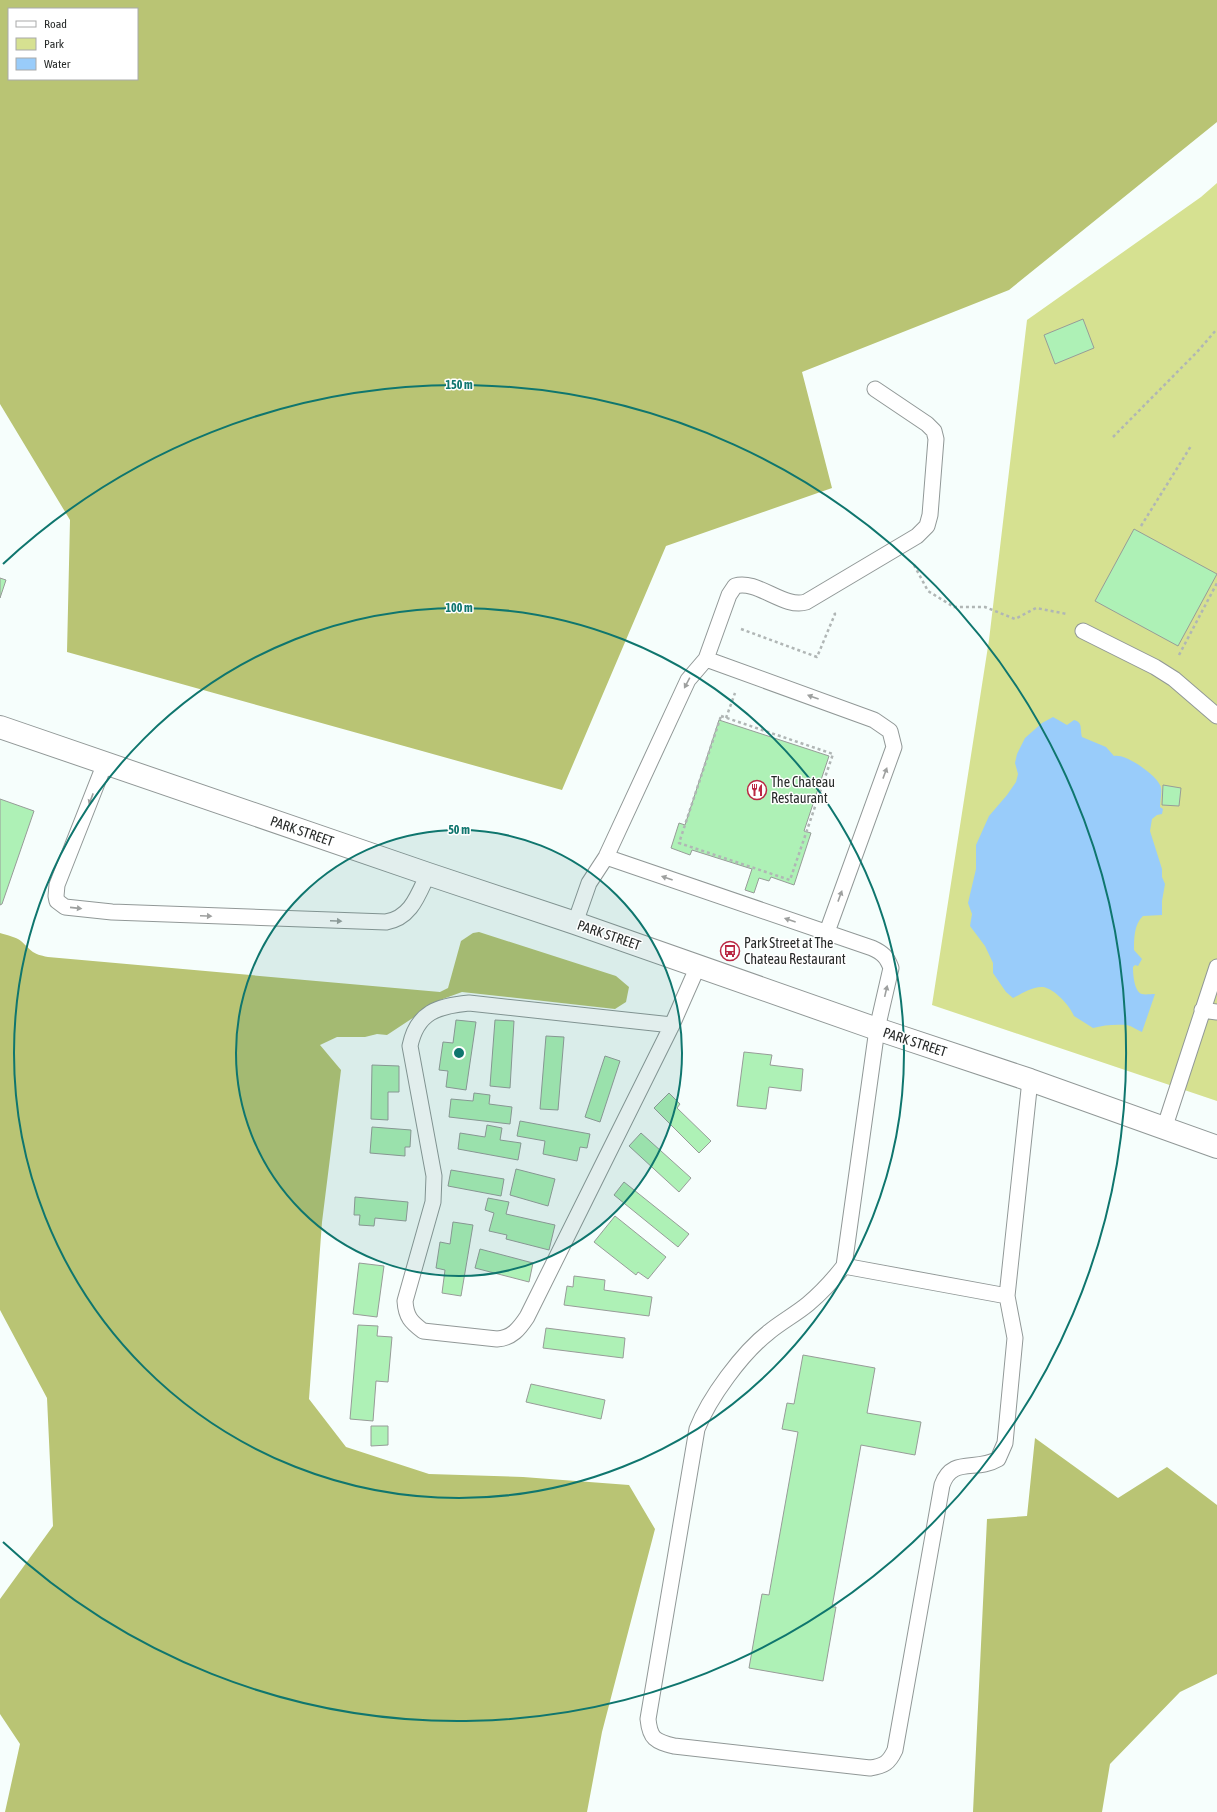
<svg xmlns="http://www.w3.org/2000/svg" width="1217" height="1812" font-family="'Asap Condensed',sans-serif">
<rect width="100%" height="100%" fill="#f6fefc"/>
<path fill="#d6e191" d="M1217 183V1101L932 1005 989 640 1027 320 1201 197Z"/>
<path fill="#b9c474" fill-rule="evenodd" d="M0 0H1217V122L1009 290 802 372 832 488 666 546 562 790 67 652 70 520 0 404ZM9 9H137V79H9Z
M479 932 616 976 629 987 626 1002 615 1009 462 992 440 1000 387 1035 377 1034 365 1037H337L320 1045 341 1070 322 1222 309 1399 346 1447 429 1474 523 1477 629 1485 655 1529 602 1732 587 1812H5L20 1744 0 1714V1599L53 1526 47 1398 0 1310V933C6 935 16 937 21 941 32 951 32 954 48 957L440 992 448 988 461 941 473 933Z
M1035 1438 1118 1498 1167 1467 1217 1505V1674L1180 1692 1110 1764 1102 1812H973L987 1519 1027 1516Z"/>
<path fill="#99ccfa" d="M1053 717 1067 725 1074 720C1083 722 1080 729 1082 737L1106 747 1114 756C1125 753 1155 774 1160 785 1163 790 1160 800 1160 807L1163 809 1162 814 1157 815 1152 819 1150 831 1162 869V877L1165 884 1162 901V915L1143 916C1134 924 1134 939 1134 950L1142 959 1138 966 1135 965 1133 967C1133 973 1134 992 1142 994 1145 995 1151 994 1155 994L1142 1032C1137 1030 1132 1026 1127 1025 1116 1024 1103 1025 1093 1028L1074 1016C1070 1006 1055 989 1043 987 1033 986 1021 994 1013 998L1006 992 993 973V963L985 946 970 926 972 914 968 903 976 869V845L989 816 1007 795 1016 782 1018 774 1015 763 1017 754 1025 738 1042 723Z"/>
<path fill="#aef1b6" stroke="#979c98" d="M1083 319 1094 348 1055 364 1044 335Z
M1134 529 1217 574 1178 646 1095 601Z
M0 578 6 580 0 598Z
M719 720 829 756 804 831 811 833 794 885 771 877 769 881 759 878 754 893 745 890 752 869 692 850 690 855 671 848 679 823 685 825Z
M1163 785 1181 788 1179 806 1162 805Z
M0 799 34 811 2 904 0 905Z
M456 1020 476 1022 466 1090 446 1087 448 1071 439 1070 443 1042 453 1043Z
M495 1020 514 1021 510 1088 490 1086Z
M546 1036 564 1037 558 1110 540 1109Z
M744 1052 772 1055 770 1065 803 1069 801 1091 769 1087 766 1109 737 1106Z
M605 1056 620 1061 600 1122 585 1117Z
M372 1065 399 1066V1092H388V1120L371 1119Z
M474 1093 490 1095 489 1104 512 1107 510 1124 449 1117 451 1099 473 1101Z
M669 1093 680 1104 677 1108 711 1141 699 1153 654 1108Z
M520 1121 590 1134 587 1148 580 1147 577 1161 543 1154 545 1141 517 1136Z
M487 1125 502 1128 500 1140 521 1143 518 1160 458 1149 460 1133 485 1137Z
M372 1127 411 1130 410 1147H405V1156L370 1153Z
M641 1133 691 1178 679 1192 629 1146Z
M516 1169 555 1179 548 1206 510 1195Z
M451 1170 504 1179 501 1196 448 1186Z
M624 1182 689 1234 678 1247 614 1195Z
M355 1197 408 1202 406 1221 375 1218 374 1226 359 1225 360 1215H354Z
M488 1198 509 1202 506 1214 555 1225 549 1250 506 1239 507 1235 489 1231 494 1213 485 1210Z
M615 1216 666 1257 648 1279 638 1272 636 1275 594 1242Z
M453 1222 473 1225 461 1296 442 1293 445 1270 436 1268 440 1242 450 1244Z
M480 1249 533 1263 529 1282 475 1268Z
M359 1263 384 1266 377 1317 353 1314Z
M574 1276 605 1280 604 1290 652 1297 649 1316 564 1305 567 1286 573 1287Z
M358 1325 378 1326 377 1336 392 1337 388 1382 376 1381 373 1421 350 1419Z
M546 1328 625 1338 623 1358 543 1348Z
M803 1355 875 1368 867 1413 921 1422 915 1455 861 1445 832 1607H836L823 1681 749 1668 762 1594 769 1595 798 1432 782 1429 787 1403 794 1404Z
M531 1384 605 1400 601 1419 526 1402Z
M371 1426H388V1445L371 1446Z"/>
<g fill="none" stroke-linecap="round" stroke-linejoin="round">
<defs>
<path id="service" d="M1083 631 1155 667 1174 679 1217 716
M706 659 729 595 735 586C757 579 784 609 806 602L917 536 927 526 930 515 936 439 934 431 927 424 875 389
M105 763 57 885 56 896 57 901 65 907 112 912 386 922C411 918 418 895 428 874
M606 857 872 948C883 953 887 957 891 968L877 1029 844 1266 1007 1296 1030 1080
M575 923 589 883 606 857 688 680 706 659 874 720 890 731 894 747 827 932
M1202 1010 1217 1012
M672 1025 469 1003C438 1006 417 1012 410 1046L434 1176 433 1202 405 1301C406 1317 411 1322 423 1331L497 1339C512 1338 519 1329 527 1317L672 1025 698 966
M1164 1129 1217 967
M844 1266C833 1280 821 1293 808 1304 796 1314 781 1322 769 1332 742 1353 709 1398 697 1429L648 1719C650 1739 655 1741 674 1746L870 1768C884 1766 889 1763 895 1750L942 1485C952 1456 976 1472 998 1459L1005 1443 1015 1338 1007 1296"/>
<path id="secondary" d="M0 727 428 874 575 923 877 1029 1030 1080 1217 1147"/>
</defs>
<use href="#service" stroke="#919897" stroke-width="17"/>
<use href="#secondary" stroke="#919897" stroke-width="24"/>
<path stroke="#b0b6b5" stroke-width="2.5" stroke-dasharray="3 3" stroke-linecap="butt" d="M1113 437 1197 352 1217 329
M1141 526 1191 446
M914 565 928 591 954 607H985L1015 619 1036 608 1067 614
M741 629 817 657 835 614 834 612
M1179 655 1217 583
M721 716 833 754 790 880 679 843Z
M726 718 735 693"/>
<use href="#service" stroke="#fff" stroke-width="15"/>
<use href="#secondary" stroke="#fff" stroke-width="22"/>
</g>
<defs><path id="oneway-solid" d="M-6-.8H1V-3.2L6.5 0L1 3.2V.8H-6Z"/></defs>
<g fill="#9ea09f">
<use href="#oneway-solid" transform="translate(687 683) rotate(118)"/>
<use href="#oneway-solid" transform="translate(813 697) rotate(-160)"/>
<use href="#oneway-solid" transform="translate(885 773) rotate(-70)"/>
<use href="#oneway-solid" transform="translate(91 799) rotate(111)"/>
<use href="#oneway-solid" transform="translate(667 878) rotate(-161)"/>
<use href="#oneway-solid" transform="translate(840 896) rotate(-70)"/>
<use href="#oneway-solid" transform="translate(76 908) rotate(6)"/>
<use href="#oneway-solid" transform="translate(206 916) rotate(2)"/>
<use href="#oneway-solid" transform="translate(790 920) rotate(-161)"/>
<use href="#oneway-solid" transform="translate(336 921) rotate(2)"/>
<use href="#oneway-solid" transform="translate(886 991) rotate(-77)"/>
</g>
<circle cx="459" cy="1053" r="223" fill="#0f766e" fill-opacity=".12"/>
<g fill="none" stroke="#0f766e" stroke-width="2">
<circle cx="459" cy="1053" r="223"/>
<circle cx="459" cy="1053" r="445"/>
<path d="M3 564A668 668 0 1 1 3 1542"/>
</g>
<defs>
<symbol id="restaurant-ring" viewBox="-11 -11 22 22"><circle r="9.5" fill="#fff" stroke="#ba2843" stroke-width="1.5"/><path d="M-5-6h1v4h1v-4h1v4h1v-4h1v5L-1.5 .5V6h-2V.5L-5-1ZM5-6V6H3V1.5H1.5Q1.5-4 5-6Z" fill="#ba2843"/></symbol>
<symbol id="bus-ring" viewBox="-11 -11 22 22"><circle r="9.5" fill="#fff" stroke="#ba2843" stroke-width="1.5"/><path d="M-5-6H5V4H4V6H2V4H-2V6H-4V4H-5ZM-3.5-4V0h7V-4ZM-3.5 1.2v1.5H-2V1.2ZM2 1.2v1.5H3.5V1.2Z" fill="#ba2843"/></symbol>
</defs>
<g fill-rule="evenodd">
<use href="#restaurant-ring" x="746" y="779" width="22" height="22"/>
<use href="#bus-ring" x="719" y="940" width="22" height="22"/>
</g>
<g text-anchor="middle" stroke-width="3" stroke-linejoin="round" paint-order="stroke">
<g font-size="14" fill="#282b2a" stroke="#fff" text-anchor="start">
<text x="771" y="787">The Chateau<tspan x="771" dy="16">Restaurant</tspan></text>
<text x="744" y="948">Park Street at The<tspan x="744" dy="16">Chateau Restaurant</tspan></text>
</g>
<g font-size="14" fill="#282b2a" stroke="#fff">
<text transform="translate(302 831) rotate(19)" y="5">PARK STREET</text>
<text transform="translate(609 935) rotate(19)" y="5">PARK STREET</text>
<text transform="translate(915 1042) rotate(18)" y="5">PARK STREET</text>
</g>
</g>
<circle cx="459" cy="1053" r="6" fill="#0f766e" stroke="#fff" stroke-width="2"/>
<g font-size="12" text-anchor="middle" font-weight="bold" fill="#0f766e" stroke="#fff" stroke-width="3" stroke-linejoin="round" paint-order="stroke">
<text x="459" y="389">150 m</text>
<text x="459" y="612">100 m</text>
<text x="459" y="834">50 m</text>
</g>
<rect x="8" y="8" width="130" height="72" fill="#ffffff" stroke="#a9aaaa"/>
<rect x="16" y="21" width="20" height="6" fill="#ffffff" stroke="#a9aaaa"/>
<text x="44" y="28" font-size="12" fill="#282b2a">Road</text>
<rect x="16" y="38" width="20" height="12" fill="#d6e191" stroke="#a9aaaa"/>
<text x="44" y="48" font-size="12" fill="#282b2a">Park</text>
<rect x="16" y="58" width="20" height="12" fill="#99ccfa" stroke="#a9aaaa"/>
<text x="44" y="68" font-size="12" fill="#282b2a">Water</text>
</svg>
